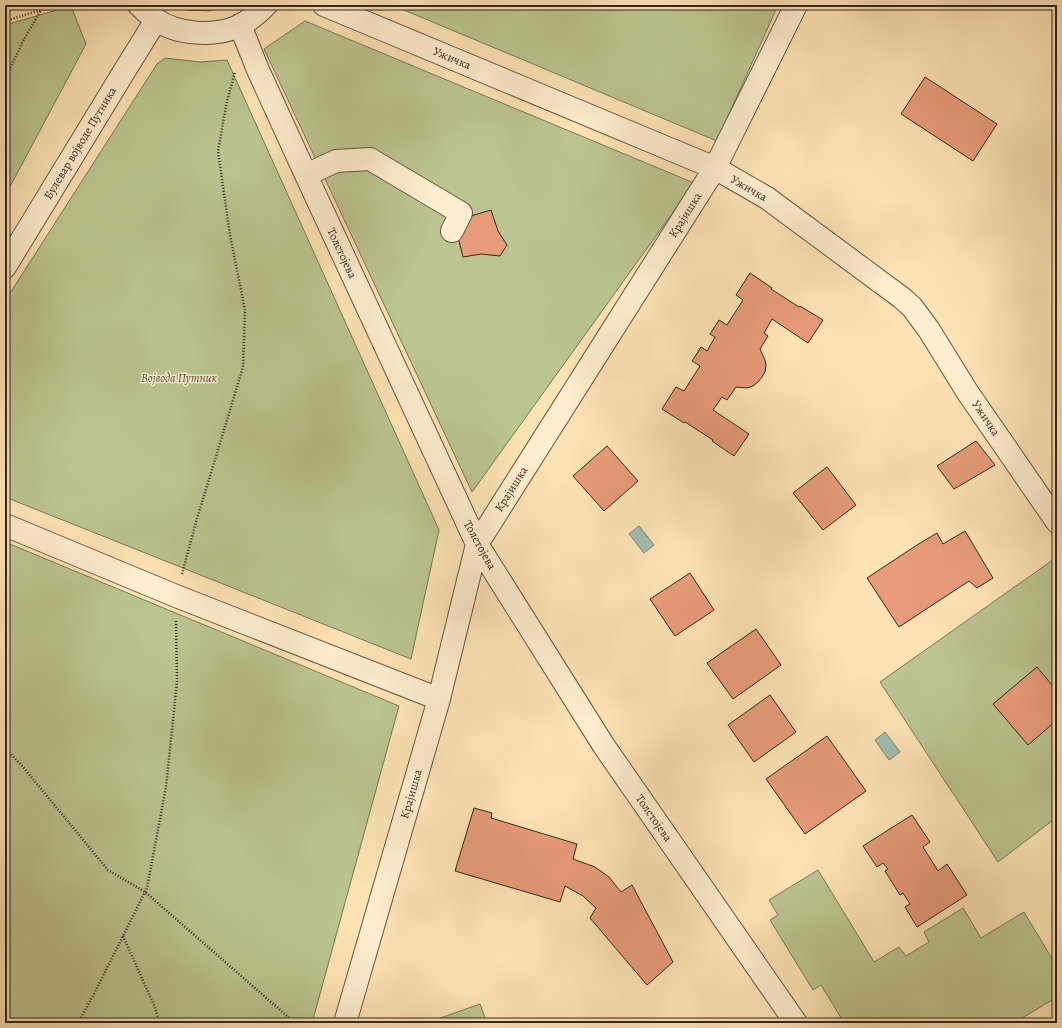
<svg xmlns="http://www.w3.org/2000/svg" width="1062" height="1028" font-family="Alegreya,serif">
<rect width="100%" height="100%" fill="#fde3b4"/>
<filter id="stains"><feTurbulence type="fractalNoise" baseFrequency=".005" numOctaves="4"/><feColorMatrix values="0 0 0 0 .2 0 0 0 0 .09 0 0 0 0 .02 0 0 0 .5 -.17"/></filter>
<radialGradient id="worn" r=".72"><stop offset=".6" stop-color="#630" stop-opacity="0"/><stop offset="1" stop-color="#630" stop-opacity=".3"/></radialGradient>
<path fill="#bbc590" stroke="#767658" d="M175 5H228L209 11 187 10Z
M392 5H778L717 141Z
M71 6 86 44 5 196V25Z
M305 21 694 183 472 492 264 49Z
M165 58 200 62 227 60 439 530 411 659 5 497V301L157 64Z
M5 542 399 706 312 1023H5Z
M1057 557V817L998 862 880 682Z
M818 870 874 962 899 947 906 956 929 942 924 932 963 908 981 938 1024 912 1057 967V997L1014 1023H840L843 1021 821 985 813 990 770 920 778 915 769 900Z
M480 1004 487 1023H426Z"/>
<path fill="#a0bdb3" stroke="#748178" d="M639 526 654 545 644 553 629 534Z
M885 732 900 752 889 760 875 740Z"/>
<path fill="#e89b79" stroke="#31261f" d="M925 77 997 124 973 161 901 114Z
M491 210 498 231 507 245 500 256 481 254 463 257 458 237 471 216Z
M750 273 772 288 771 289 799 307 800 306 823 320 808 343 772 319 764 333 768 336 760 349 765 360 766 365 765 372 762 377 758 382 753 386 747 388 736 387 727 400 722 397 713 410 749 434 734 456 712 441 713 440 685 422 684 423 662 409 676 387 684 391 700 366 692 361 701 347 707 351 715 337 710 334 719 320 727 325 743 300 736 295Z
M976 441 995 465 954 489 937 466Z
M607 446 638 481 604 511 573 476Z
M827 467 856 505 823 530 793 493Z
M965 531 993 578 977 588 969 581 899 627 867 578 917 545 937 533 943 544Z
M690 573 714 610 675 636 650 599Z
M756 629 781 665 733 699 707 663Z
M1037 667 1057 691V720L1028 745 993 704Z
M770 695 796 732 754 762 728 725Z
M827 736 866 791 805 834 766 779Z
M474 808 492 813 491 818 577 844 573 859 595 867 609 877 621 892 632 885 673 962 647 985 590 918 596 908 583 896 565 886 560 902 455 871Z
M912 815 930 842 923 847 938 871 947 864 967 895 917 927 905 907 910 904 903 893 900 895 885 871 888 869 883 863 877 867 863 846Z"/>
<g fill="none" stroke-linecap="round" stroke-linejoin="round">
<defs>
<path id="minor" d="M139 5C144 10 149 15 155 19 177 35 215 37 239 26 249 21 258 13 266 5
M324 5 715 168 767 198 902 298 912 307 929 330 968 393 1057 522
M240 25 258 70 306 175 477 544 604 746 796 1023
M306 175 336 161 370 159 461 213 452 231
M5 267 122 75 156 20
M5 525 176 596 439 699
M345 1023 439 699 477 544 715 168 796 5"/>
</defs>
<use href="#minor" stroke="#645544" stroke-width="24"/>
<path stroke="#31261f" stroke-width="2.5" stroke-dasharray="1 2" stroke-linecap="butt" d="M5 21 41 10
M5 75 9 71 22 43 41 10 58 5
M182 574 196 522 221 440 243 367 245 310 230 235 218 151 227 101 235 72
M5 748 23 767 108 870 145 892 295 1023
M123 936 154 1005 160 1023
M78 1023 95 992 147 888 166 787 177 682 176 620"/>
<use href="#minor" stroke="#feedce" stroke-width="22"/>
</g>
<g text-anchor="middle" stroke-width="3" stroke-linejoin="round" paint-order="stroke">
<g font-size="12" fill="#31261f" stroke="#feedce">
<text transform="translate(452 58) rotate(23)" y="4">Ужичка</text>
<text transform="translate(80 143) rotate(-59)" y="4">Булевар војводе Путника</text>
<text transform="translate(749 188) rotate(30)" y="4">Ужичка</text>
<text transform="translate(685 215) rotate(-58)" y="4">Крајишка</text>
<text transform="translate(342 253) rotate(65)" y="4">Толстојева</text>
<text transform="translate(986 418) rotate(56)" y="4">Ужичка</text>
<text transform="translate(511 489) rotate(-58)" y="4">Крајишка</text>
<text transform="translate(480 545) rotate(61)" y="4">Толстојева</text>
<text transform="translate(411 794) rotate(-74)" y="4">Крајишка</text>
<text transform="translate(654 818) rotate(55)" y="4">Толстојева</text>
</g>
<g font-size="12" font-style="italic" fill="#544e3b" stroke="#feedce">
<text x="179" y="382">Војвода Путник</text>
</g>
</g>
<rect width="1062" height="1028" fill="none" stroke="#fde3b4" stroke-width="20"/>
<rect x="6" y="6" width="1050" height="1016" fill="none" stroke="#31261f" stroke-width="2"/>
<rect x="10" y="10" width="1042" height="1008" fill="none" stroke="#31261f"/>
<rect width="100%" height="100%" filter="url(#stains)"/>
<rect width="100%" height="100%" fill="url(#worn)"/>
</svg>
